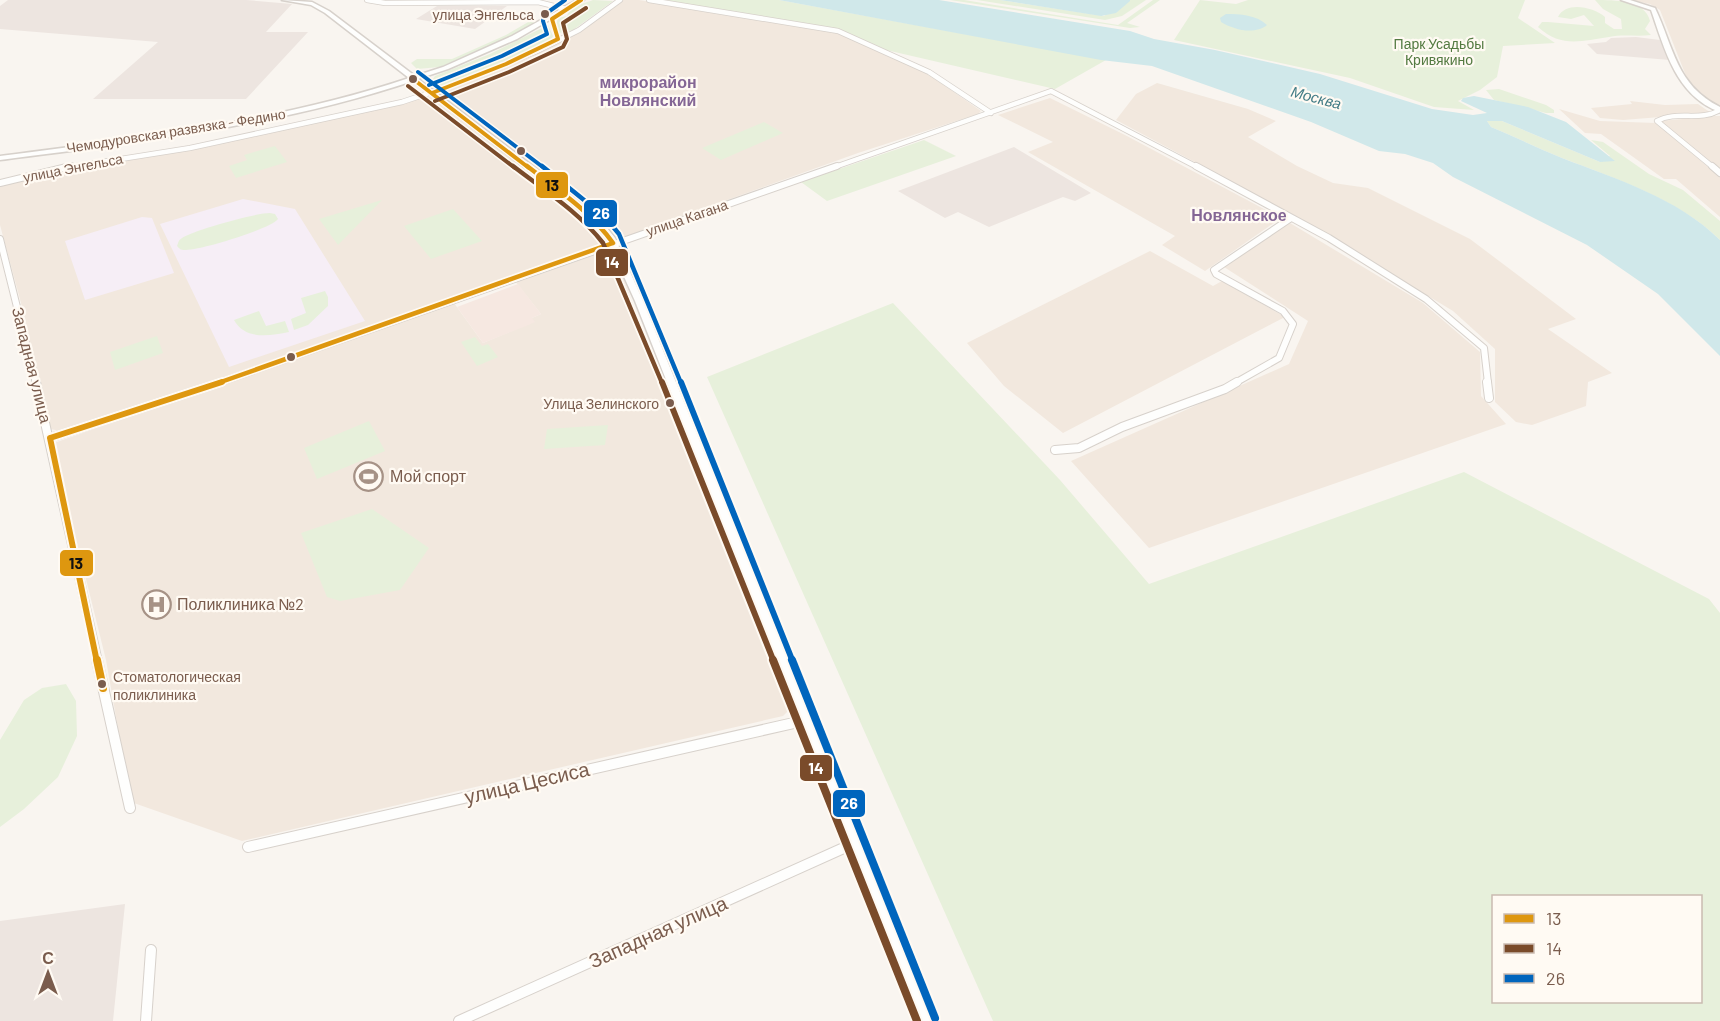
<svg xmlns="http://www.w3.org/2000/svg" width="1720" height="1021" font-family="Barlow,sans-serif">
<rect width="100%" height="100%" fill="#f9f5f0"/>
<path fill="#f2e8de" d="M623 0H639L836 32 928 74 981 111 978 114 858 153 627 236H620L615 235 591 210 440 94 445 89 518 61 567 38 586 28Z
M1631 0H1720V106L1709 101 1688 81 1660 10 1650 4Z
M1157 83 1248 109 1276 121 1248 137 1297 166 1333 183 1368 188 1470 239 1576 319 1548 329 1612 373 1588 382 1586 406 1532 425 1516 422 1495 402V349L1453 311 1294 215 1116 120 1136 94Z
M430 97 595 224 606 239 604 243 465 294 150 403 61 431 50 429 21 303 0 225V185L34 175 156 154Z
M1050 98 1125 135 1281 218 1205 271 1162 245 1175 236 1028 152 1053 142 998 115Z
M1630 101 1665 105 1698 104 1711 113 1623 120 1600 118 1591 108 1632 104Z
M1559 109 1600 121 1656 123 1720 177V217L1676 179H1664L1601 134 1585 133Z
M1715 116H1720V170L1660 121Z
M1290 223 1423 303 1480 352 1481 396 1506 424 1149 548 1071 461 1289 364 1308 321 1224 267Z
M606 250 613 252 788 707 787 712 783 716 242 841 131 802 106 660 53 446 54 443 454 303 483 343 526 325 532 318 541 314 515 281Z
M1150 251 1213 286 1222 281 1285 317 1063 433 1004 386 967 343Z"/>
<path fill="#f6e8e1" d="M518 284 541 314 532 318 535 322 526 326 483 343 457 307Z"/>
<path fill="#ede5e0" d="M8 0H246L292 4 266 32H308L246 99H93L158 42 0 29V6Z
M437 6H507L475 29 416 19Z
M1636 37 1660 40 1670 60 1597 54 1587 44 1606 42 1611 38Z
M1014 147 1091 193 1075 201 1063 197 989 227 958 212 945 218 898 191Z
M125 904 113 1021H0V921Z"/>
<path fill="#f6eef6" d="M243 199 295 209 365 321 229 367 160 224Z
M142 217 152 218 174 273 85 300 65 241Z"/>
<path fill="#e7f0db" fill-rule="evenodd" d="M593 0 613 1 573 30 559 33 556 25 558 18 567 16C571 5 583 4 593 0Z
M656 0H779L1106 60 1055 89 886 50 839 30Z
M950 0H964L1118 25 1153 0H1160L1127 23 1140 27 1130 28Z
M977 0H1000L1104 16 1130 0H1146L1122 16 1105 20Z
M1200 0 1236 4 1248 0H1525L1518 18 1555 43 1503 46 1497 77 1480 90 1458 101 1474 110 1434 107 1350 78 1174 40Z
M1595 0C1615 0 1645 0 1650 21L1645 29 1651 35C1637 37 1623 34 1609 37 1581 41 1561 48 1538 27L1542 22H1548L1594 26 1584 15 1571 19 1558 17C1566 1 1593 7 1605 17V23L1614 29H1622L1621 19 1603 9Z
M530 21 535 22 532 27 440 67 417 69 411 63 417 59H452L506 35Z
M548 25 553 36 551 41 506 62 442 87 435 88 429 85 435 76 490 54Z
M1499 89 1546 105 1554 110V113H1546L1494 100 1486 90Z
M1490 120 1502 121 1600 162 1610 156 1591 140 1603 142 1649 174 1683 190 1720 221V240C1680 200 1614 178 1562 158 1538 148 1515 137 1491 127L1487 121Z
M764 122 783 133 721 160 702 148Z
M924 140 956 156 827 201 801 182Z
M275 146 287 162 236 178 229 166 247 160 244 155Z
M382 200 338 245 319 219Z
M453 209 482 241 431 259 404 226Z
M270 213 275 214 278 219C271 229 198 251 185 250 180 250 180 249 177 246 179 241 178 241 182 238 194 230 255 213 270 213Z
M325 291 328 297V306L308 325 294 330 291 319 306 313 301 298Z
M893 303 1060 480 1149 584 1464 472 1709 599 1720 613V1021H993L707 377ZM1494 896H1700V1002H1494Z
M259 311 266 326 285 321 289 332C269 336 245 340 234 320Z
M157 336 163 353 115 370 110 352Z
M475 337 482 346 488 344 498 357 477 366 461 342Z
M369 421 385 451 317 479 304 448Z
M608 425 605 445 544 449 547 429Z
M372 509 429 548 400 590 340 601 327 597 301 533Z
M66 684 76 701 77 736 58 777 24 809 0 827V740L24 700 42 688Z"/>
<path fill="#d0e8ea" d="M779 0H939L1130 31 1154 39 1215 50 1320 74 1432 109 1473 115 1487 113 1461 101 1463 98 1474 96 1528 107 1566 122 1615 161 1600 162 1502 121H1487L1491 127C1515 137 1538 148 1562 158 1616 179 1678 198 1720 240V356L1658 294 1587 245 1453 177 1433 163 1405 154 1379 151 1311 122 1152 66 1101 60Z
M1000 0H1130V1L1116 13 1101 16Z
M1226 14C1240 14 1257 15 1267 25 1255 35 1234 30 1221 22L1220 18Z"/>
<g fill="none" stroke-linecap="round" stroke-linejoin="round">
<defs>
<path id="minor-far3" d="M367 0 385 3 538 2 566 9
M649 0 838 31 929 72 991 113
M552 19 558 39
M64 168 190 148 402 102 453 85 537 51 579 30 620 0
M832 168 1051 91 1199 168
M1714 168 1657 121C1677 110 1700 122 1720 110"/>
<path id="minor-far2" d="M1196 166 1329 238 1426 299 1484 348 1488 383
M1712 166 1720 173
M0 183 71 166
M0 239 36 383
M218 383 837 166
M1235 383 1279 358 1293 324 1283 311 1216 274 1214 270 1291 218"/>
<path id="minor-far1" d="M36 382 98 662
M1487 382 1489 398
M50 438 222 382
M1055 450 1079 448 1122 427 1225 389 1237 382"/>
<path id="minor" d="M97 660 130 808
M248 847 807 720
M146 1021 151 950
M459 1021 857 842"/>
<path id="tertiary" d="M282 0 312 2 329 11 415 76 443 67 512 36 577 0H584L517 39 448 69 418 79 580 202 602 222 615 238 643 301 935 1021H919L635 301 607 239 596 226 574 206 413 81C279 126 139 142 0 160V156C138 138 277 122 409 78L325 13 311 5Z
M1621 0H1630L1655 8C1674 48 1676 85 1720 107V112C1676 96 1665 50 1651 10Z"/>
</defs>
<use href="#minor-far3" stroke="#d7d1cb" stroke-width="6"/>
<use href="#minor-far2" stroke="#d7d1cb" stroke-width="8"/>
<use href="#minor-far1" stroke="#d7d1cb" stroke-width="10"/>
<use href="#minor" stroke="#d7d1cb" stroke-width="12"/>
<use href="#tertiary" stroke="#d7d1cb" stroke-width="3"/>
<use href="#minor-far3" stroke="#fefefd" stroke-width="4.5"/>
<use href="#minor-far2" stroke="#fefefd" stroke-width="6"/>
<use href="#minor-far1" stroke="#fefefd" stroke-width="8"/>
<use href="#minor" stroke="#fefefd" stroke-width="10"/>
<use href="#tertiary" fill="#fefefd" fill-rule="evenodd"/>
<defs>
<path id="bus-1-far3" d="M413 79 529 168
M432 93 506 64 558 39 552 19 581 0"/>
<path id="bus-1-far2" d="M527 166C558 190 590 211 613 243
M218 383 613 243"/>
<path id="bus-1-far1" d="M50 438 222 382
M50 438 97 662"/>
<path id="bus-1" d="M97 660 103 688"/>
<path id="bus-2-far3" d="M408 86 515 168
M435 101 509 72 563 47 567 39 563 23 586 8"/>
<path id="bus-2-far2" d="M513 166C544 190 579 212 603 243L662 383"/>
<path id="bus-2-far1" d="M662 382 774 662"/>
<path id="bus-2" d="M773 660 917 1021"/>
<path id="bus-3-far3" d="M418 72 544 168
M429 85 502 56 547 34 543 21 544 15 565 0"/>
<path id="bus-3-far2" d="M542 166 605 217 619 234 681 383"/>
<path id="bus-3-far1" d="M681 382 793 662"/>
<path id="bus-3" d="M792 660 935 1018"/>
</defs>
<use href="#bus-1-far3" stroke="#fffaf3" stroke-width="7"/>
<use href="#bus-1-far2" stroke="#fffaf3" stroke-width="8"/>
<use href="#bus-1-far1" stroke="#fffaf3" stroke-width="10"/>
<use href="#bus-1" stroke="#fffaf3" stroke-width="12"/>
<use href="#bus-2-far3" stroke="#fffaf3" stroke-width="7"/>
<use href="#bus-2-far2" stroke="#fffaf3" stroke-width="8"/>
<use href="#bus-2-far1" stroke="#fffaf3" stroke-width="10"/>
<use href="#bus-2" stroke="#fffaf3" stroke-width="12"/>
<use href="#bus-3-far3" stroke="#fffaf3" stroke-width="7"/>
<use href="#bus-3-far2" stroke="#fffaf3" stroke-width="8"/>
<use href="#bus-3-far1" stroke="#fffaf3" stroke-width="10"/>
<use href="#bus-3" stroke="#fffaf3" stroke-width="12"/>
<use href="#bus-1-far3" stroke="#de970f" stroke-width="4"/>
<use href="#bus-1-far2" stroke="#de970f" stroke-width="4.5"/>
<use href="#bus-1-far1" stroke="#de970f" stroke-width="6"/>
<use href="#bus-1" stroke="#de970f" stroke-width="8"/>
<use href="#bus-2-far3" stroke="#7a4b2a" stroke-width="4"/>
<use href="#bus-2-far2" stroke="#7a4b2a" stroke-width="4.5"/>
<use href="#bus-2-far1" stroke="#7a4b2a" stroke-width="6"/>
<use href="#bus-2" stroke="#7a4b2a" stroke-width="8"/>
<use href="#bus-3-far3" stroke="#0065bd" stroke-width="4"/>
<use href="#bus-3-far2" stroke="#0065bd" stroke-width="4.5"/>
<use href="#bus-3-far1" stroke="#0065bd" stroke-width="6"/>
<use href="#bus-3" stroke="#0065bd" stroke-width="8"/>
</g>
<defs>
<symbol id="stadium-ring" viewBox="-11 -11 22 22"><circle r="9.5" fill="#fffaf3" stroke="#a69286" stroke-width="1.5"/><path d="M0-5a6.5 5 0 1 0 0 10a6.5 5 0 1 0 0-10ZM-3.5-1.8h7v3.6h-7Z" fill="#a69286"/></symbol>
<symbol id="hospital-ring" viewBox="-11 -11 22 22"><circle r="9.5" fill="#fffaf3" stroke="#a69286" stroke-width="1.5"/><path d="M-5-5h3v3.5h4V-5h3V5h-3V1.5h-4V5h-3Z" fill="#a69286"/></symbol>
</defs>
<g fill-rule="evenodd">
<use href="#stadium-ring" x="352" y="460" width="33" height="33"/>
<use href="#hospital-ring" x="140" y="588" width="33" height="33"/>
</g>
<g fill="#7a5c4d" stroke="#fffaf3" stroke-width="2">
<circle cx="545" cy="14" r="5"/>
<circle cx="413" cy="79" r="5"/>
<circle cx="521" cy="151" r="5"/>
<circle cx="291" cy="357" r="5"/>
<circle cx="670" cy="403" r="5"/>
<circle cx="102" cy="684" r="5"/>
</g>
<g text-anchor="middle" stroke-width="4.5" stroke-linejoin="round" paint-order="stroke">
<g font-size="14" fill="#7a5c4d" stroke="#fffaf3" text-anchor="end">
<text x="534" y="20">улица Энгельса</text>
<text x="659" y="409">Улица Зелинского</text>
<text x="113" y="682" text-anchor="start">Стоматологическая<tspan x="113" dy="18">поликлиника</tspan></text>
</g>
<g font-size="14" fill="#537a41" stroke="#fffaf3">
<text x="1439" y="49">Парк Усадьбы<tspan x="1439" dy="16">Кривякино</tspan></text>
</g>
<g font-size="14" fill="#7a5c4d" stroke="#fffaf3">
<text transform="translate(176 131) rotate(-9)" y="5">Чемодуровская развязка - Федино</text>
<text transform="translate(73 168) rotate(-11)" y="5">улица Энгельса</text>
<text transform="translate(687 218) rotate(-19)" y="5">улица Кагана</text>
</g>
<g font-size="15" font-style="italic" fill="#437c86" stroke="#fffaf3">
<text transform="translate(1316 98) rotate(15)" y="5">Москва</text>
</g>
<g font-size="16" font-weight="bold" fill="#846695" stroke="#fffaf3">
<text x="648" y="88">микрорайон<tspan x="648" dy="18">Новлянский</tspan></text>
<text x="1239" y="221">Новлянское</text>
</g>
<g font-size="16" fill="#7a5c4d" stroke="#fffaf3">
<text transform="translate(32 365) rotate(76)" y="6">Западная улица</text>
</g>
<g font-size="16" fill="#7a5c4d" stroke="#fffaf3" text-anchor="start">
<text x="390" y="482">Мой спорт</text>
<text x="177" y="610">Поликлиника №2</text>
</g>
<g font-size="20" fill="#7a5c4d" stroke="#fffaf3">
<text transform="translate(527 783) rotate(-13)" y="7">улица Цесиса</text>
<text transform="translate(658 932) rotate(-24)" y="7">Западная улица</text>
</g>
</g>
<g stroke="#fffaf3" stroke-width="2">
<rect x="535" y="171" width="34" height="28" rx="6" fill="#de970f"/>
<rect x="583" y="199" width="35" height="29" rx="6" fill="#0065bd"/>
<rect x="595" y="248" width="34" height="29" rx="6" fill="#7a4b2a"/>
<rect x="59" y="549" width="35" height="28" rx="6" fill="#de970f"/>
<rect x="799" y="754" width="34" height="28" rx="6" fill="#7a4b2a"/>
<rect x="832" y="789" width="34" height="29" rx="6" fill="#0065bd"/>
</g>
<g font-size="16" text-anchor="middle" font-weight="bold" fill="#fff">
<text x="601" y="219">26</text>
<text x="612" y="268">14</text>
<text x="816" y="774">14</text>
<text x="849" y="809">26</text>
</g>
<g font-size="16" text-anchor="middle" font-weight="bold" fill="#111">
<text x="552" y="191">13</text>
<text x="76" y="569">13</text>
</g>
<rect x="1492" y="895" width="210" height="108" fill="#fffaf3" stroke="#cabbb1" stroke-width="1.5"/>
<rect x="1504" y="914" width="30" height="9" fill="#de970f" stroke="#cabbb1" stroke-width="1.5"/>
<text x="1546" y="925" font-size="18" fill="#7a5c4d">13</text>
<rect x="1504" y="944" width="30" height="9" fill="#7a4b2a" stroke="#cabbb1" stroke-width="1.5"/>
<text x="1546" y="955" font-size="18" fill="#7a5c4d">14</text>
<rect x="1504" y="974" width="30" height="9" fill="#0065bd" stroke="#cabbb1" stroke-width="1.5"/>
<text x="1546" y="985" font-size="18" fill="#7a5c4d">26</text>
<g transform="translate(48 973)" stroke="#fffaf3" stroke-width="4.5" paint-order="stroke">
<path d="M0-4.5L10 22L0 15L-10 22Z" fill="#7a5c4d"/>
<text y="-9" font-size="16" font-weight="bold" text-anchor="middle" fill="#7a5c4d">С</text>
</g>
</svg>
